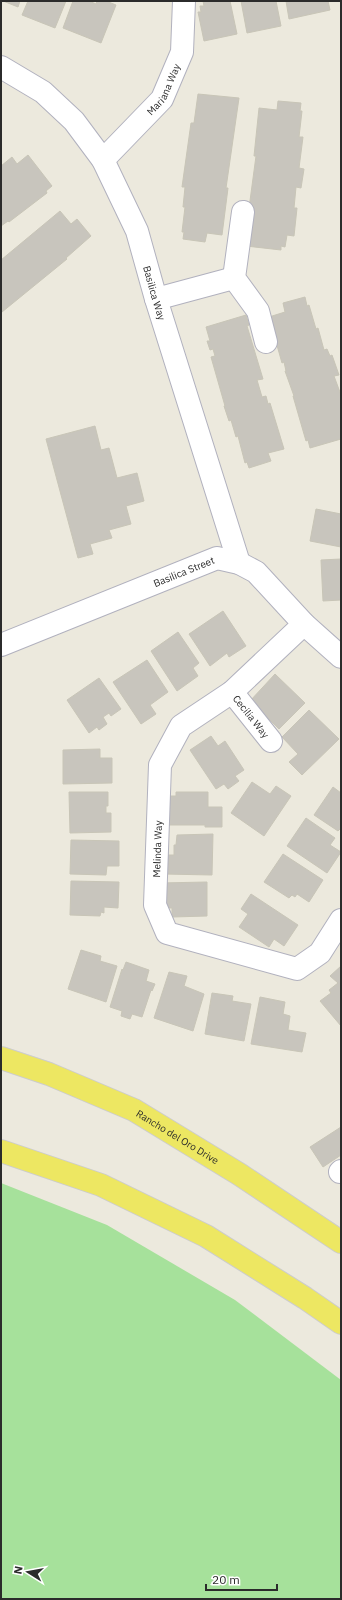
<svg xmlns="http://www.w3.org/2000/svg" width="342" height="1600" font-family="'IBM Plex Sans',sans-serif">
<rect width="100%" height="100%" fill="#ece9dd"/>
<path fill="#a6e19b" d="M1 1183 107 1225 235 1300 341 1380V1599H1Z"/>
<path fill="#c8c5bd" stroke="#c8c5b7" d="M3 1H20L18 7Z
M28 1H66L55 28 22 15Z
M73 1H89L96 4 97 1H106L116 5 101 43 63 28Z
M203 1H230L237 34 204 41 198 12H201L200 6H204Z
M241 1H276L281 26 247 33Z
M286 1H328L330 10 289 19Z
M198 94 239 98 226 188H228L222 235 207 233 205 242 183 239 184 232H182L185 207H183L185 187H182L191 123H194Z
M278 101 301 103 300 111H302L299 137H303L299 168 304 169 301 188 296 187 294 208H297L294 236 287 235 285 247 281 246V250L246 246 245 238 256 156H254L259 108 277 110Z
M28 155 52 186 46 191 47 193 9 222 8 221 1 226V166L12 157 17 164Z
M60 211 71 224 77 219 91 236 66 258 67 259 2 312 1 260Z
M305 297 307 306 309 305 316 329 318 328 324 350 327 349 330 356 332 355 339 375 334 376 341 395V439L310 448 308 440 306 441 293 396H294L285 371H286L284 362 282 363 269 317 285 312 283 303Z
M246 315 249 325 247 326 263 379 257 380 262 397 266 396 268 404 270 403 284 449 268 453 271 461 249 468 247 462 245 463 238 436 236 437 231 420 229 421 224 406H225L211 357 215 356 213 349 210 350 207 341H210L206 327Z
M95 426 101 450 109 448 117 478 137 473 144 501 126 506 131 524 109 530 112 538 90 544 93 554 78 558 46 439Z
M316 509 341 514V547L310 541Z
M341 559V600L323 601 321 560Z
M223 611 246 646 229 657 227 653 210 666 189 634Z
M178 632 199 663 193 668 198 676 177 691 151 651Z
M147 660 168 692 150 705 156 714 141 724 113 682Z
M275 674 305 703 279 729 266 716 262 720 250 701Z
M99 678 121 709 111 716 109 713 103 717 107 724 99 730 97 727 89 733 67 700Z
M309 710 339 739 302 775 289 762 298 754 282 737Z
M211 736 218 746 225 741 244 770 235 776 239 781 228 789 224 784 216 789 190 750Z
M100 749V758H112V783L63 784V750Z
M252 782 270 794 276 786 291 796 264 836 231 813Z
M333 787 341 793V828L338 831 314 815Z
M69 792H108V806H106V813H111V832L70 833Z
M176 792H208V807H222V827H205V825H159L158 800H170V796H176Z
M306 818 335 838 330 845 341 852 327 873 287 846Z
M213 834 212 875 164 874V855H174V845H176L177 835Z
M71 840 119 841V866H107L106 875 70 874Z
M283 854 323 880 309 902 297 894 295 897 292 895 289 898 264 882Z
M71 881 119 882 118 908 104 907V913L101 912 100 916 70 915Z
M207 882V916L172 917V908H161L160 883Z
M251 894 298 925 284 946 274 939 269 947 239 927 248 914 241 909Z
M81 950 101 956 100 961 117 966 106 1002 68 989Z
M126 962 149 970 146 981 155 984 152 991 151 990 142 1017 132 1014 130 1019 121 1016 122 1011 110 1007 122 969 123 970Z
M341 966V1026L320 1001 331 993 329 990 338 983 330 976Z
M169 972 187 976 184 986 204 994 193 1031 154 1018Z
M212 993 233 996 232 1001 251 1004 244 1041 205 1034Z
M260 997 285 1002 283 1014 290 1016 288 1030 306 1033 302 1052 251 1044Z
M341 1127V1155L323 1167 310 1147Z"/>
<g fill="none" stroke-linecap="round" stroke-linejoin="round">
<defs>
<g id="minor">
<path id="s1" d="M1 67 43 92 74 121 103 160 137 231 156 299 239 563"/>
<path id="s2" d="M103 160 162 99 182 52 184 1"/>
<path d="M243 212 234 278 258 311 266 342"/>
<path d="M156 299 234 278"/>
<path d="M304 624 232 692 181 726 160 765 155 905 167 933 297 969 320 953 341 920"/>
<path id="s3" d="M1 645 217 558 239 563 256 572 304 624 341 657"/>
<path id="s4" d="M232 692 271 741"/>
<path d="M340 1172 341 1171"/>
</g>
<g id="major">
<path id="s5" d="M1 1058 49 1074 134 1110 239 1174 341 1242"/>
<path d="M1 1151 101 1185 206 1236 305 1298 341 1323"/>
</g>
</defs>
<use href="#minor" stroke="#b1b1be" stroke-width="24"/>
<use href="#major" stroke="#ccc" stroke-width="24"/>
<use href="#minor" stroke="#fff" stroke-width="22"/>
<use href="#major" stroke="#ede762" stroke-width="22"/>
</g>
<g text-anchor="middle" stroke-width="3" stroke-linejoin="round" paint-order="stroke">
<g font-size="10" fill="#2b2b2b" stroke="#fff">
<text dy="4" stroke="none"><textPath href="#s2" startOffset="94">Mariana Way</textPath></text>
<text dy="4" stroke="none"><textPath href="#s1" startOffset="283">Basilica Way</textPath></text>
<text dy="4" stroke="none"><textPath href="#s3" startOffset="197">Basilica Street</textPath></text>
<text dy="4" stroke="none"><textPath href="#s4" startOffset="31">Cecilia Way</textPath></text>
<text transform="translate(157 849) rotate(-88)" y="4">Melinda Way</text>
<text dy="4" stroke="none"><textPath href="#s5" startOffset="194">Rancho del Oro Drive</textPath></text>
</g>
</g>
<rect width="342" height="1600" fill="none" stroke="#2b2b2b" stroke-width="4"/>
<g transform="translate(28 1572) rotate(281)" stroke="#ffffff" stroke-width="3" paint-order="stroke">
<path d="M0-3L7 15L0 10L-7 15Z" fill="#2b2b2b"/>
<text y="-6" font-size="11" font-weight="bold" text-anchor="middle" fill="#2b2b2b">N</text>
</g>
<path d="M206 1584v6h71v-6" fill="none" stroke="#2b2b2b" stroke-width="2"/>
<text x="212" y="1584" font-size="12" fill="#2b2b2b" stroke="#ffffff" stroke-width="3" paint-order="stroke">20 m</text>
</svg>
